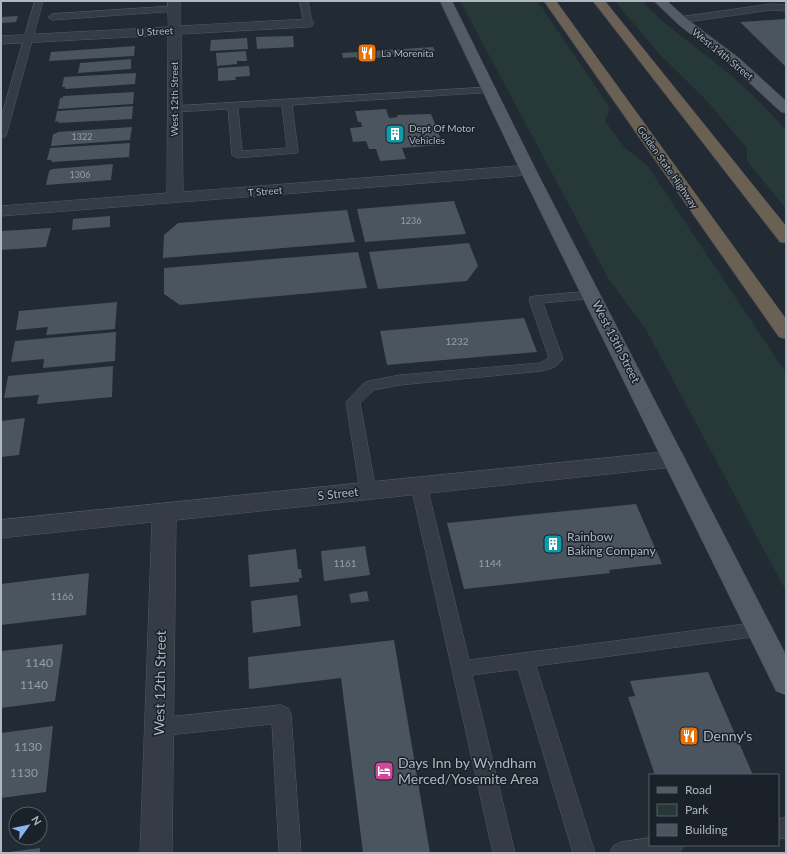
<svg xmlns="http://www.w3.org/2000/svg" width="787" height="854" font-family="Lato,sans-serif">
<rect width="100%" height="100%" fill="#222a34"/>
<path fill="#263837" d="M460 1H536L543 9 610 108 605 121 625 148 647 165 786 373V591L645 328 608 278Z
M615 1H642C666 27 695 46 722 68 745 86 766 108 786 130V209L747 161V148L706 100 659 54Z"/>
<path fill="#4a555f" d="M18 16 16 22 1 23V17Z
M786 19V67L740 22Z
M293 36 294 47 257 49 256 37Z
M247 38 248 49 210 51 211 40Z
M135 46 134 56 49 61 51 52Z
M433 47 435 51 389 54 390 57 356 59V57L343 58 342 53Z
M246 51 247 61H237V64L217 66 216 53Z
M131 59V69L78 73 80 63Z
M249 66 250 76 235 77 236 80 218 81V68Z
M136 73 135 84 65 89V87H62L64 77Z
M134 92 133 104 58 109 60 98H63V96Z
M133 106 132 119 58 123 59 121 55 122 57 111Z
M386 109 389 118 398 117 397 115 431 114 443 145 402 148 406 159 380 161 376 149H369L366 141 353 142 350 128 362 127 361 122H358L355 111Z
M132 127 130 140 51 146 53 134 57 133V132Z
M130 143 129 157 52 162 51 160H47L50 148Z
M113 164 111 180 46 185 49 171 52 169Z
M454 201 466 234 365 242 357 209Z
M347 210 355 242 163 258 164 235 178 223Z
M110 216V227L72 230 73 219Z
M51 228 46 247 1 250V231Z
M469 243 478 266 467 281 378 289 369 252Z
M358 252 367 288 180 305 164 294V268Z
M117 302 115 329 46 335 48 327 16 330 19 311Z
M524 318 537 352 387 365 380 331Z
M116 332 115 361 43 368 44 359 11 362 15 341Z
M113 366 112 397 37 404 39 395 4 398 8 376Z
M25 418 19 455 1 457V421Z
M636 504 662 564 609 570 610 573 464 589 447 523Z
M365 546 370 575 324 581 321 551Z
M296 549 298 569H301L302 578H299V582L250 587 248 555Z
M89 573 86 615 1 625V584Z
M367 591 369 601 351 603 349 594Z
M297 595 301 626 253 633 251 601Z
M394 640 430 853H363L341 678 249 689 248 657Z
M63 644 55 701 1 708V651Z
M708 672 753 775H655L628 697 635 696 630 681Z
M53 726 46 792 1 798V733Z
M40 848V853H9V852Z"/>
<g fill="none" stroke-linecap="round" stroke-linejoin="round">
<defs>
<path id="service" d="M35 1H43L6 136 1 139V118Z
M300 1H308L312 23 311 25H305L304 23Z
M771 4 786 5V11L771 10 680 23 676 20 680 17Z
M174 6 177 7 178 9 177 11 52 20 48 17 52 14Z
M491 87 496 90 494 92 292 105 298 151 297 153 237 158 232 155 228 109 175 112 170 109 175 106ZM282 106 287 148 242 151 238 108Z
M592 291 597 292 598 295 597 298 543 303 563 359 555 367 542 371 400 385 374 390 360 403 376 491 374 495 368 497 362 495 360 491 346 402 364 383 369 381 400 375 540 363 549 358 529 300 530 297 535 296Z
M419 480 425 482 427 486 469 660 760 622 766 624 769 629 766 634 760 636 536 666 595 853H573L518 669 472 675 515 853H493L411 486 413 482Z
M281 705 288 708 291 714 301 853H279L272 724 159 736 152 733 149 727 152 721 159 718Z
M786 818V838L778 839V819Z
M650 838V845H684L679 853H610L613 846 621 842Z"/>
<path id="minor" d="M168 1H180V26L308 19 312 20 314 23 312 26 308 27 181 34 183 192 528 165 534 167 536 170 534 173 528 175 1 216V206L167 193 168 35 1 44V36L168 27Z
M674 451 682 453 685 459 682 465 674 467 176 520 172 853H140L152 522 1 538V520Z"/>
<path id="primary" d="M440 1H452L536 170 786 655V695L776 691 520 170Z
M654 1H667L687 19 739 58 786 101V113L781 112 729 64 679 25Z"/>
<path id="motorway" d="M544 1H556L786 319V339L779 337Z
M593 1H605L786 226V243L780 242Z"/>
</defs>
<use href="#service" stroke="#525a62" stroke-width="1"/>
<use href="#minor" stroke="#525a62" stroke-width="1"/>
<use href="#primary" stroke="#3e454e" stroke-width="1"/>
<use href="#motorway" stroke="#3f474f" stroke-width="1"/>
<use href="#service" fill="#353c45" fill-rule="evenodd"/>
<use href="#minor" fill="#353c45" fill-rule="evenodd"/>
<use href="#primary" fill="#535b65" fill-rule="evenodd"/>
<use href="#motorway" fill="#6a6053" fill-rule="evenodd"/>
</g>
<defs>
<symbol id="restaurant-square" viewBox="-11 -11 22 22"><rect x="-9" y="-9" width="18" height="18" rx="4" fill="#e8710a" stroke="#1a2129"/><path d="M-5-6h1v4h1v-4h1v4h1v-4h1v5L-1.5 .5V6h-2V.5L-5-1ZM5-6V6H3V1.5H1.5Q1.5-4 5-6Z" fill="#fff"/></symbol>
<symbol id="building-square" viewBox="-11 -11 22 22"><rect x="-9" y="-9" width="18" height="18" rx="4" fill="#0f9aa8" stroke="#1a2129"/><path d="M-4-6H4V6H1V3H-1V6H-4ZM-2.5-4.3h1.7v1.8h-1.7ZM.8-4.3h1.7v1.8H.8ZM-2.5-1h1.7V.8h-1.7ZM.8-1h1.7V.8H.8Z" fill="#fff"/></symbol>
<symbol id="hotel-square" viewBox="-11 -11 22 22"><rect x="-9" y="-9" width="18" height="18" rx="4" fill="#d1479c" stroke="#1a2129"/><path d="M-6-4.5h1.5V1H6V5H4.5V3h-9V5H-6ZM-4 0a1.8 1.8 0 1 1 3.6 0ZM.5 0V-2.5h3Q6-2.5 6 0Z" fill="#fff"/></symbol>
</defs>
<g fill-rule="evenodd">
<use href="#restaurant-square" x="356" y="42" width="22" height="22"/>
<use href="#building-square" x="384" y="123" width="22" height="22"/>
<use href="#building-square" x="542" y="533" width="22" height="22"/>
<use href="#restaurant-square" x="678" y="725" width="22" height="22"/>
<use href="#hotel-square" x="373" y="760" width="22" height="22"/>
</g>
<g text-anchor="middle" stroke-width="3" stroke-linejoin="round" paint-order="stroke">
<g font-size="9" fill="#969ea8">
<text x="82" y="140">1322</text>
<text x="80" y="178">1306</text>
<text x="411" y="224">1236</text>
</g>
<g font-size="10" fill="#afb7c1" stroke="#1a2129">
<text transform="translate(155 31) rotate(-3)" y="4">U Street</text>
<text transform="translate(723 54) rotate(39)" y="4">West 14th Street</text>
<text transform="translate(174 99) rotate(-90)" y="4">West 12th Street</text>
<text transform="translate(668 167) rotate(55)" y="4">Golden State Highway</text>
<text transform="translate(265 191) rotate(-5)" y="4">T Street</text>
</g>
<g font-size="10" fill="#afb7c1" stroke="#1a2129" text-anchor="start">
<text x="381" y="57">La Morenita</text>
<text x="409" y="132">Dept Of Motor<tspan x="409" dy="12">Vehicles</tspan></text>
</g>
<g font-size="10" fill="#969ea8">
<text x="457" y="345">1232</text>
<text x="345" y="567">1161</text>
<text x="490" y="567">1144</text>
<text x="62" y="600">1166</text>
</g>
<g font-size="12" fill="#afb7c1" stroke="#1a2129">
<text transform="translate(616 342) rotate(63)" y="4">West 13th Street</text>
<text transform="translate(338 494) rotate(-6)" y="4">S Street</text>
</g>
<g font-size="12" fill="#afb7c1" stroke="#1a2129" text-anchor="start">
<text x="567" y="541">Rainbow<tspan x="567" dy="14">Baking Company</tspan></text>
</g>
<g font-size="12" fill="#969ea8">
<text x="39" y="667">1140</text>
<text x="34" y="689">1140</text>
<text x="28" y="751">1130</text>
<text x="24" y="777">1130</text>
</g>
<g font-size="14" fill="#afb7c1" stroke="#1a2129">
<text transform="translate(160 683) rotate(-89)" y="5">West 12th Street</text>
</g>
<g font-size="14" fill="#afb7c1" stroke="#1a2129" text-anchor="start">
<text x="703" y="741">Denny's</text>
<text x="398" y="768">Days Inn by Wyndham<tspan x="398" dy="16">Merced/Yosemite Area</tspan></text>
</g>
</g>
<rect width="787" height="854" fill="none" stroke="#afb7c1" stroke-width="4"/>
<rect x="649" y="774" width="130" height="72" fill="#1a2129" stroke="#565d66"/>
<rect x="657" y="787" width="20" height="6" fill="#535b65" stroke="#565d66"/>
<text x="685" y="794" font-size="12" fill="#afb7c1">Road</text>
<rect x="657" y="804" width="20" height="12" fill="#263837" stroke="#565d66"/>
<text x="685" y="814" font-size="12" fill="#afb7c1">Park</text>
<rect x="657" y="824" width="20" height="12" fill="#4a555f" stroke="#565d66"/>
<text x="685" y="834" font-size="12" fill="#afb7c1">Building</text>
<g transform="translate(28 826) rotate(57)"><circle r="19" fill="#1a2129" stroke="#565d66"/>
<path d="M0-3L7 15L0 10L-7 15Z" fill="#8ab4eb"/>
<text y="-6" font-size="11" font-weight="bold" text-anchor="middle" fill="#afb7c1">N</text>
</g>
</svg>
